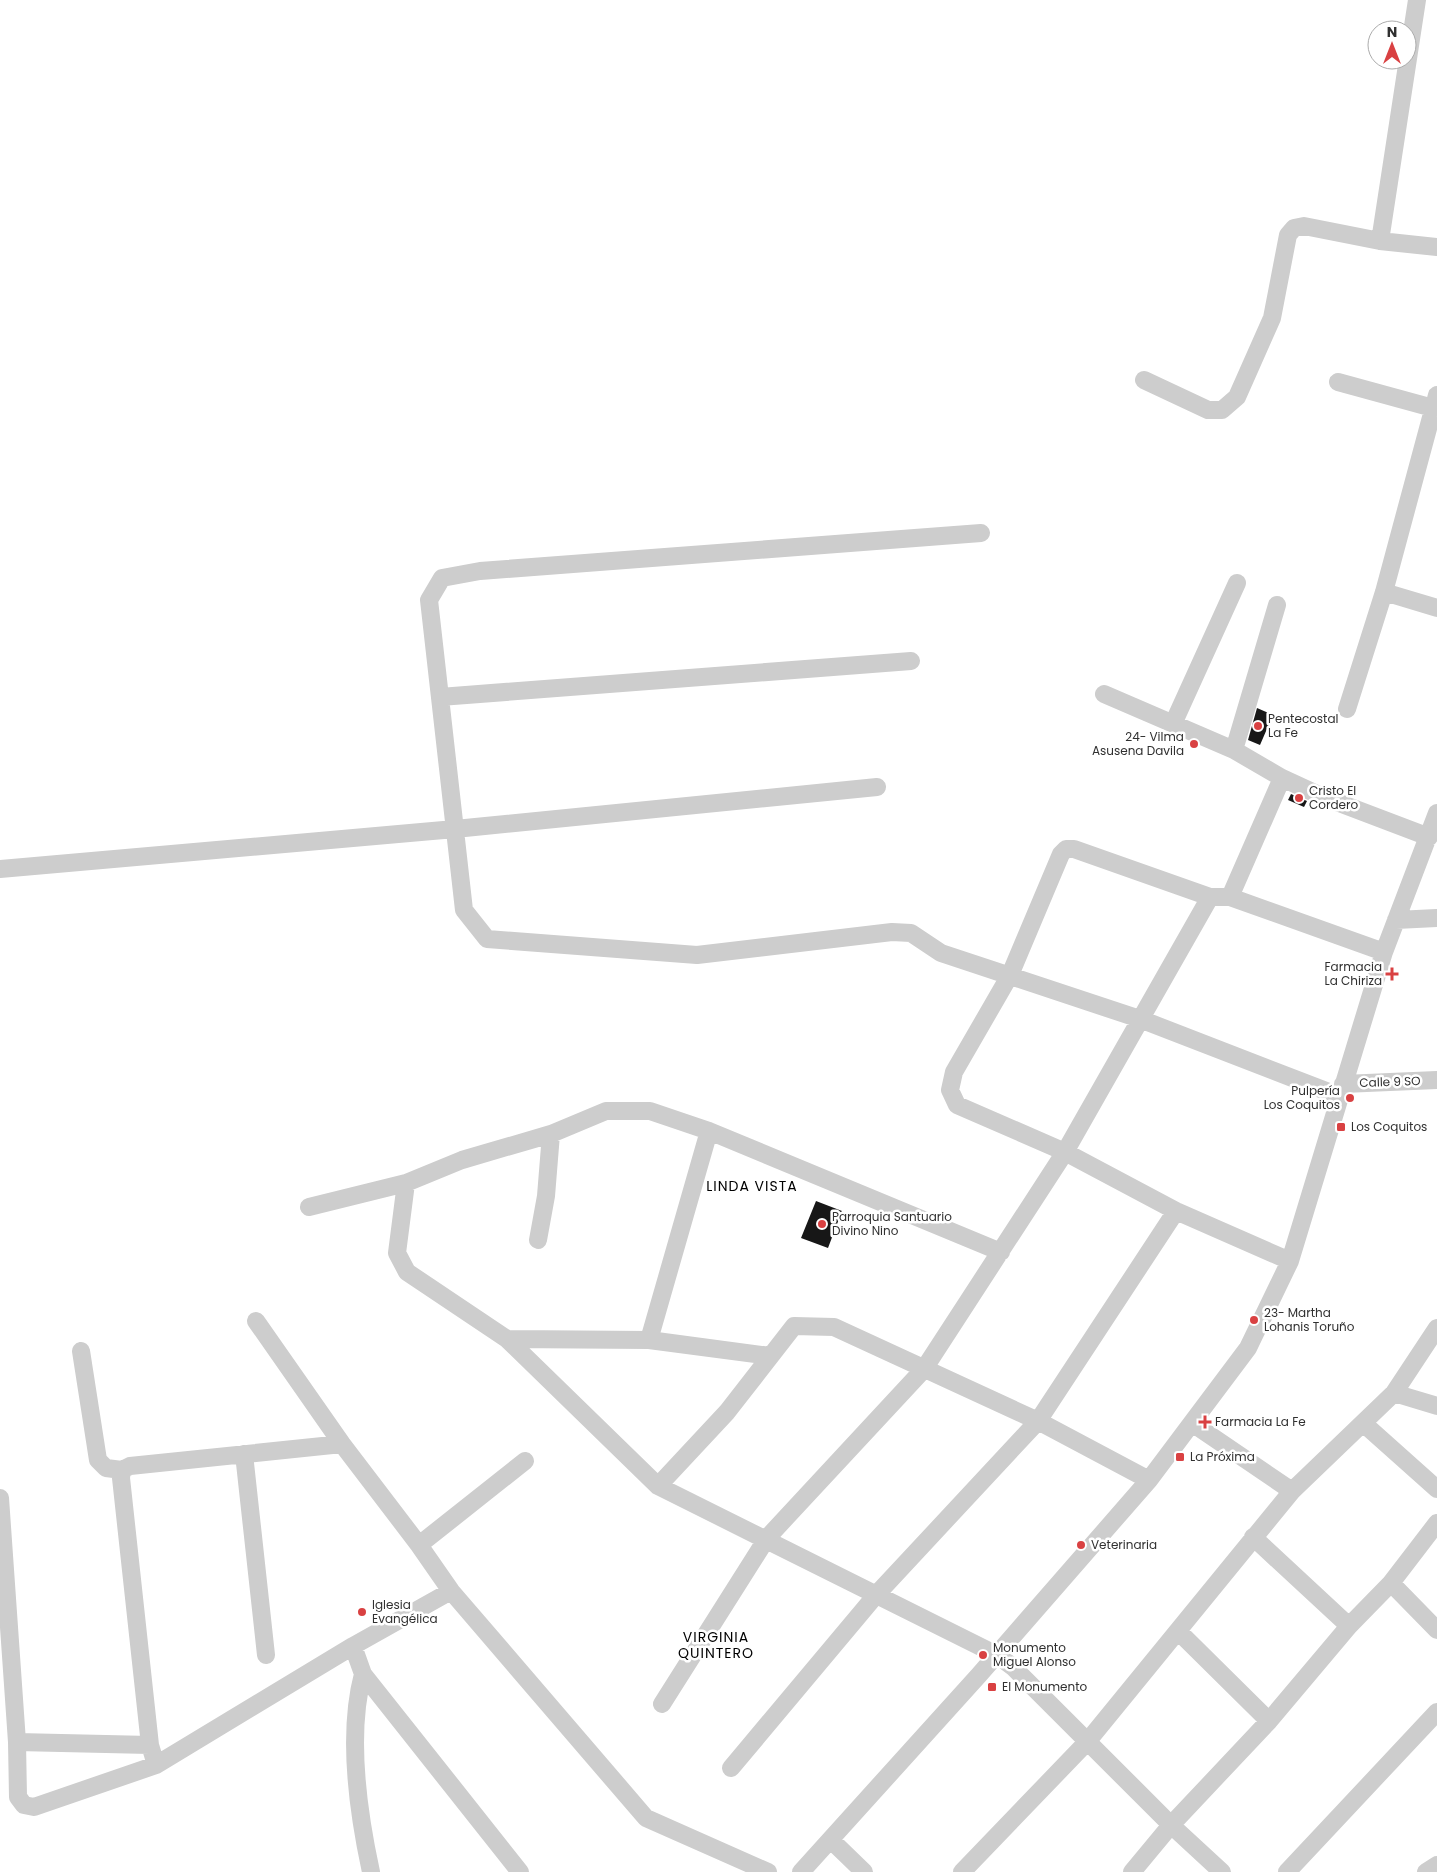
<svg xmlns="http://www.w3.org/2000/svg" width="1437" height="1872" font-family="Poppins,sans-serif">
<rect width="100%" height="100%" fill="#fff"/>
<path fill="#171717" d="M1257 708 1273 715 1260 745 1248 740Z
M1291 794 1307 801 1304 807 1288 800Z
M816 1201 842 1211 828 1248 801 1238Z"/>
<g fill="none" stroke-linecap="round" stroke-linejoin="round">
<path stroke="#cdcdcd" stroke-width="18" d="M1380 241 1417 0
M1144 380 1208 410H1222L1237 397 1272 318 1288 235 1294 228 1304 226 1380 241 1437 247
M1338 382 1433 408
M981 533 480 571 442 578 429 600 464 910 487 939 697 955 892 932 911 933 941 953 1140 1019 1339 1096
M1384 592 1437 608
M1104 694 1234 750 1282 778 1321 796 1429 837
M440 697 911 661
M1347 709 1384 592 1437 395
M1173 724 1237 583
M1234 750 1277 605
M0 869 455 829 877 787
M1230 897 1282 778
M1396 920 1437 918
M1343 1084 1437 1080
M406 1183 397 1253 407 1272 507 1339 658 1486 997 1655 1013 1667 1171 1825 1222 1872
M309 1207 406 1183 462 1160 551 1134 606 1111H650L709 1131 1001 1252
M538 1240 546 1196 551 1134
M1290 1261 1176 1211 1065 1152 957 1105 950 1090 954 1072 1010 975 1061 854 1066 849H1074L1210 897H1230L1384 952
M256 1321 342 1444 419 1545 451 1591 646 1818 768 1872
M507 1339 649 1340 770 1356
M649 1340 709 1131
M81 1351 98 1460 106 1468 122 1470
M1394 1393 1437 1406
M1192 1423 1292 1491
M1363 1423 1437 1489
M244 1454 266 1655
M658 1486 727 1412 794 1326 834 1327 1038 1421 1149 1480
M0 1498 17 1742 18 1797 24 1805 34 1807 156 1765 353 1646 451 1591
M1253 1537 1349 1626
M419 1545 525 1461
M1391 1583 1437 1630
M1178 1631 1269 1721
M353 1646 363 1674 520 1872
M363 1674C347 1734 358 1812 371 1872
M662 1704 767 1538 924 1369 1065 1152 1210 897
M17 1742 150 1745
M156 1765 150 1745 121 1478 122 1470 130 1466 342 1444
M731 1768 876 1595 1038 1421 1176 1211
M832 1841 864 1872
M801 1872 979 1675 1149 1480 1248 1348 1290 1261 1384 952 1437 813
M962 1872 1087 1742 1292 1491 1394 1393 1437 1328
M1132 1872 1171 1825 1269 1721 1349 1626 1391 1583 1437 1523
M1287 1872 1437 1712
M1426 1872 1437 1865"/>
</g>
<g fill="#d94142" stroke="#fff" stroke-width="2">
<circle cx="1258" cy="726" r="5"/>
<circle cx="1194" cy="744" r="5"/>
<circle cx="1299" cy="798" r="5"/>
<path d="M1389.5 966.5h5v5h5v5h-5v5h-5v-5h-5v-5h5z"/>
<circle cx="1350" cy="1098" r="5"/>
<rect x="1336" y="1122" width="10" height="10" rx="2.5"/>
<circle cx="822" cy="1224" r="5"/>
<circle cx="1254" cy="1320" r="5"/>
<path d="M1202.5 1414.5h5v5h5v5h-5v5h-5v-5h-5v-5h5z"/>
<rect x="1175" y="1452" width="10" height="10" rx="2.5"/>
<circle cx="1081" cy="1545" r="5"/>
<circle cx="362" cy="1612" r="5"/>
<circle cx="983" cy="1655" r="5"/>
<rect x="987" y="1682" width="10" height="10" rx="2.5"/>
</g>
<g text-anchor="middle" stroke-width="5" stroke-linejoin="round" paint-order="stroke">
<g font-size="12" fill="#303030" stroke="#fff" text-anchor="start">
<text x="1268" y="723">Pentecostal<tspan x="1268" dy="14">La Fe</tspan></text>
<text x="1184" y="741" text-anchor="end">24- Vilma<tspan x="1184" dy="14">Asusena Davila</tspan></text>
<text x="1309" y="795">Cristo El<tspan x="1309" dy="14">Cordero</tspan></text>
<text x="1382" y="971" text-anchor="end">Farmacia<tspan x="1382" dy="14">La Chiriza</tspan></text>
<text x="1340" y="1095" text-anchor="end">Pulpería<tspan x="1340" dy="14">Los Coquitos</tspan></text>
<text x="1351" y="1131">Los Coquitos</text>
<text x="832" y="1221">Parroquia Santuario<tspan x="832" dy="14">Divino Nino</tspan></text>
<text x="1264" y="1317">23- Martha<tspan x="1264" dy="14">Lohanis Toruño</tspan></text>
<text x="1215" y="1426">Farmacia La Fe</text>
<text x="1190" y="1461">La Próxima</text>
<text x="1091" y="1549">Veterinaria</text>
<text x="372" y="1609">Iglesia<tspan x="372" dy="14">Evangélica</tspan></text>
<text x="993" y="1652">Monumento<tspan x="993" dy="14">Miguel Alonso</tspan></text>
<text x="1002" y="1691">El Monumento</text>
</g>
<g font-size="12" fill="#303030" stroke="#fff">
<text transform="translate(1390 1082) rotate(-2)" y="4">Calle 9 SO</text>
</g>
<g font-size="14" letter-spacing="1" fill="#000" stroke="#fff">
<text x="752" y="1191">LINDA VISTA</text>
<text x="716" y="1642">VIRGINIA<tspan x="716" dy="16">QUINTERO</tspan></text>
</g>
</g>
<g transform="translate(1392 45)"><circle r="24" fill="#ffffff" stroke="#acacac"/>
<path d="M0-4L9 19L0 12L-9 19Z" fill="#d94142"/>
<text y="-8" font-size="14" font-weight="bold" text-anchor="middle" fill="#303030">N</text>
</g>
</svg>
